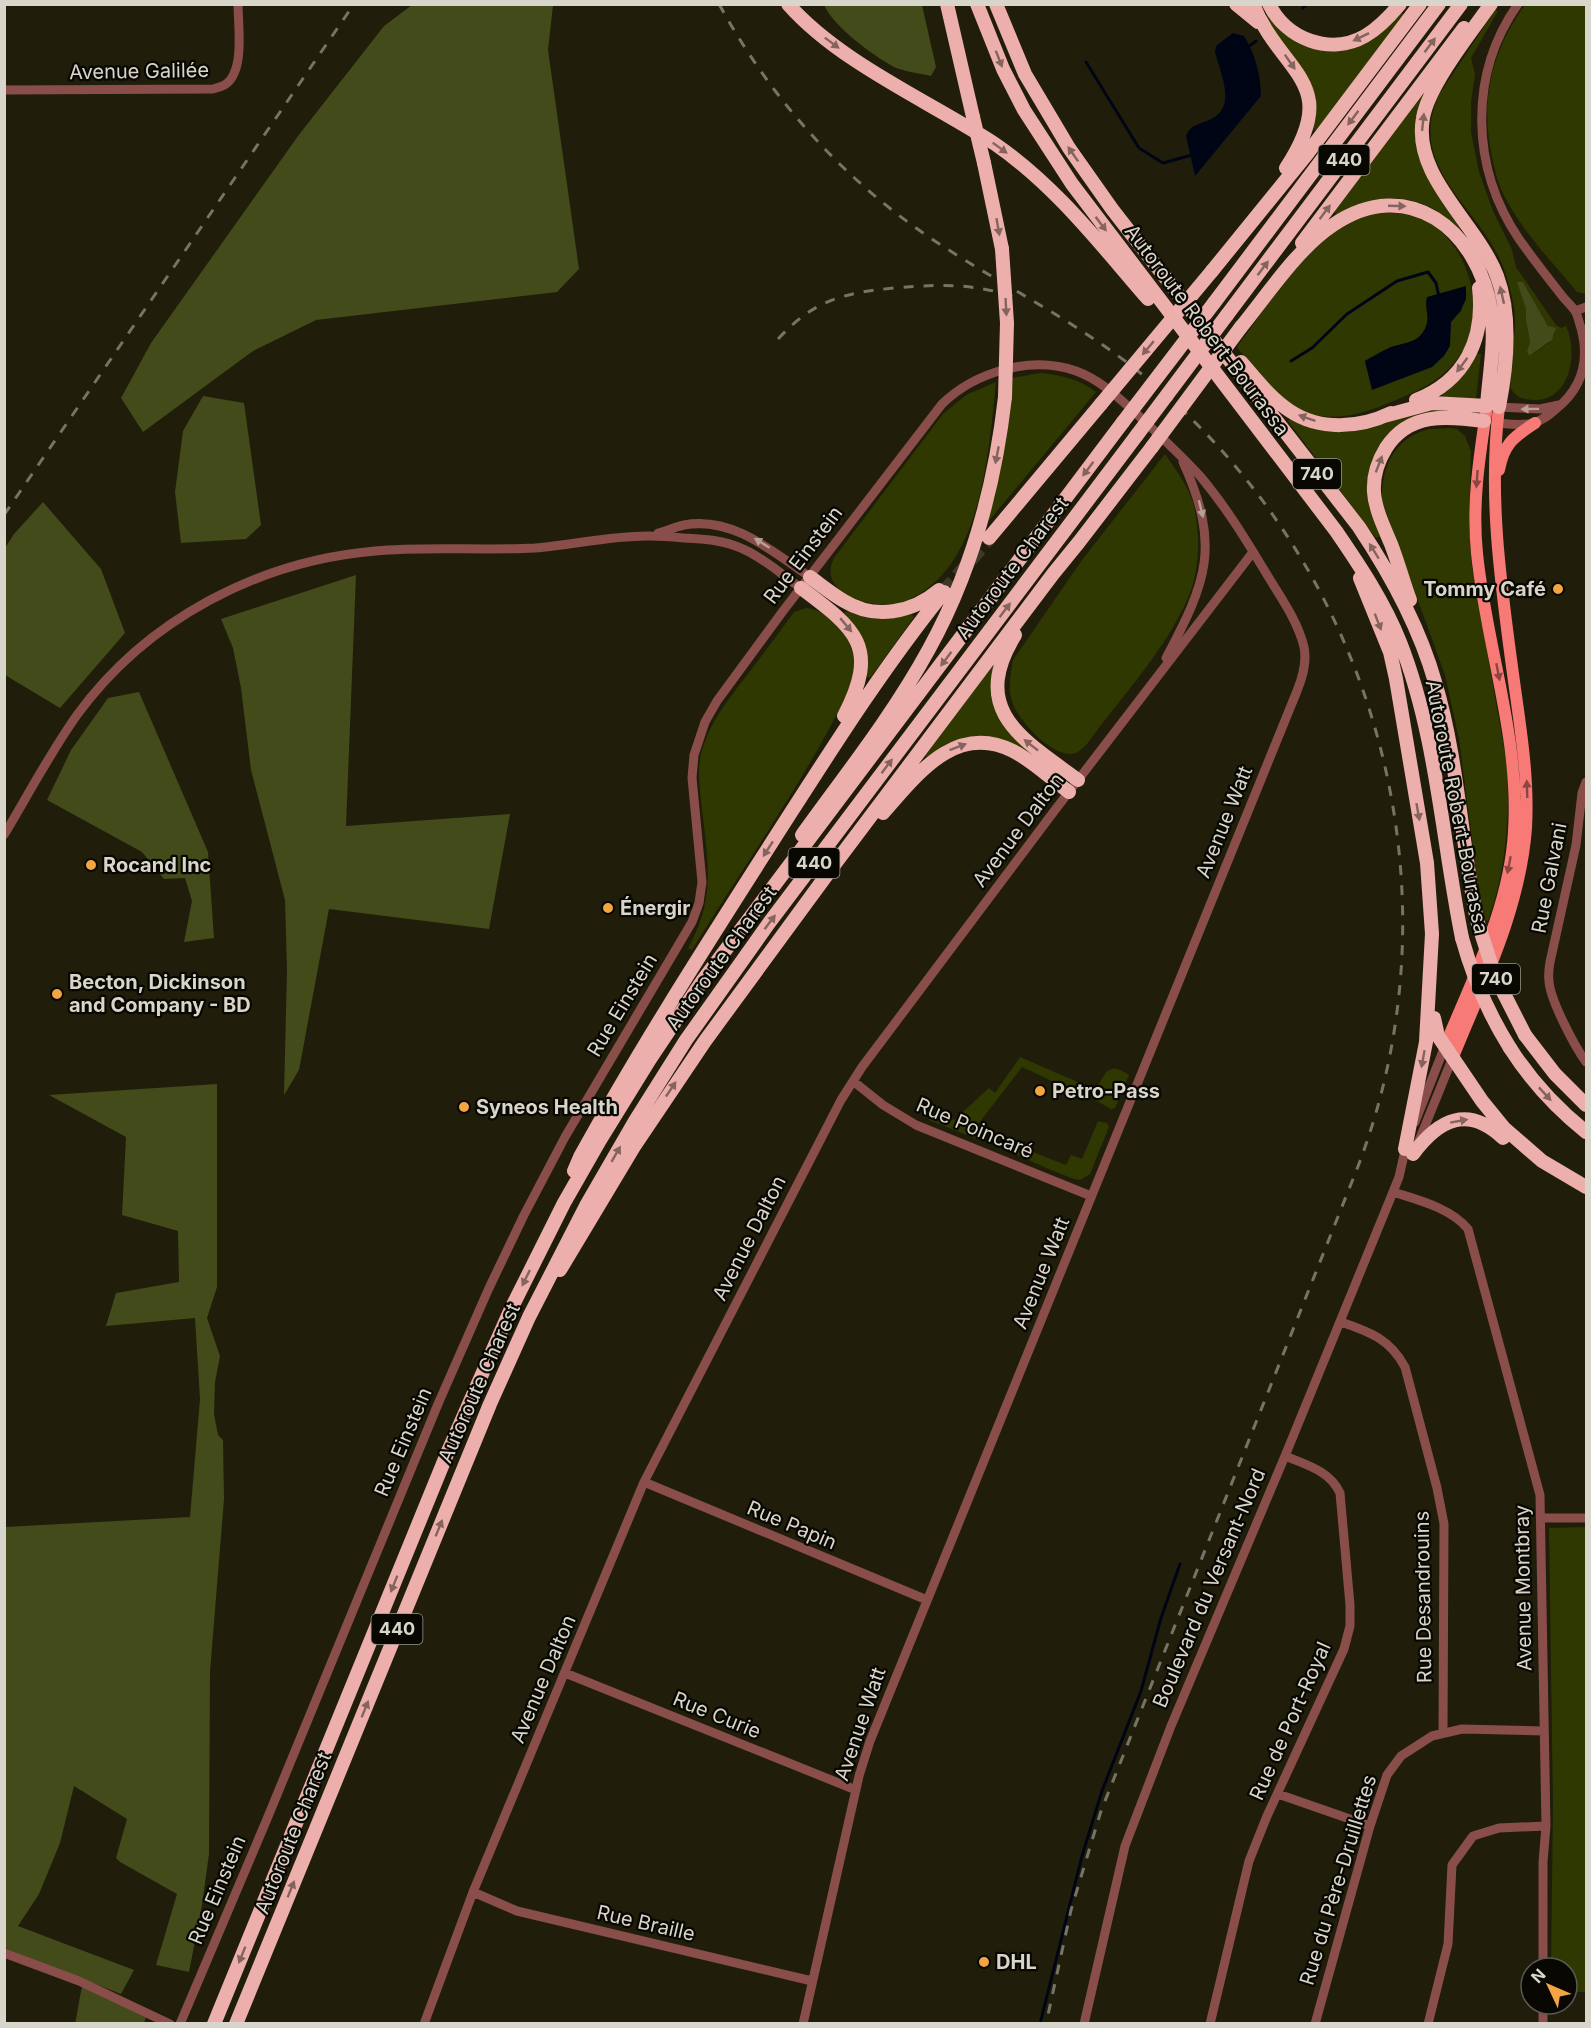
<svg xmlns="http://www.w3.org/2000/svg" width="1591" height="2028" font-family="Inter,sans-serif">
<rect width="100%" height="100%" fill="#201d0b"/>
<path fill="#303801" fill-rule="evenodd" d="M1525 5H1586V294L1577 292C1553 263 1525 234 1507 201 1499 188 1495 171 1492 157 1480 100 1491 52 1525 5Z
M1495 10 1498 11 1471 58 1475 74 1471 102V132L1479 172 1493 211 1512 250 1516 267 1556 325 1561 328 1566 326C1580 356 1568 408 1526 399 1519 398 1515 395 1511 389 1507 367 1516 342 1515 320 1515 305 1510 289 1506 275 1486 209 1404 172 1439 95ZM1518 282H1523L1548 326 1555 334 1549 343 1529 356 1527 351 1530 342 1526 321V309Z
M1401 12 1404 15 1316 131 1313 128 1315 109 1264 17 1268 15 1283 32 1295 41 1312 48 1333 50Z
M1421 95 1425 96 1417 128 1462 227 1460 229C1424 193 1381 189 1337 215L1334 212Z
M1388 212C1400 213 1412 214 1423 219 1471 243 1489 316 1458 358 1440 383 1413 393 1386 404 1357 416 1327 423 1298 409 1272 396 1254 369 1237 347 1275 296 1319 218 1388 212ZM1426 302 1462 310 1451 322 1449 346 1432 367 1372 389 1365 361 1391 347 1415 342 1426 328 1428 319Z
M1476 354H1481L1476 399 1443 397 1442 392Z
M1040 373C1061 375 1079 379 1096 392L987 523 1008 421 1012 378Z
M996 382C991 434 984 515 954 559 944 576 925 593 906 601 880 612 815 596 834 558L943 414 966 395Z
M1426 407 1447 410 1420 414 1404 422 1368 480 1369 508 1380 536 1376 538 1288 421 1292 417C1301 422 1312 427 1322 430 1359 439 1392 419 1426 407Z
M1449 428 1457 429 1465 436 1471 451 1469 532 1472 567 1507 765C1510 818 1506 871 1488 921L1485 920 1478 885 1459 739 1445 675 1382 501C1381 470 1393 439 1426 430 1433 428 1441 429 1449 428Z
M1165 454C1176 470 1189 487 1194 506 1200 533 1200 567 1190 593 1168 648 1121 697 1087 744 1082 749 1077 754 1071 754 1050 755 1015 718 1011 698 1008 686 1011 672 1013 660L1082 560Z
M806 608C834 611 857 643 854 670 853 691 838 711 829 729 788 805 737 876 692 950L688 948C716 899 708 862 702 809 700 790 697 772 701 754 709 723 728 700 747 675 763 654 779 633 794 612Z
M846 611C868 620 889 621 911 614L914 617 870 678 866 676 843 615Z
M992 665 995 667 1001 720 1008 732 1026 748 1025 751C993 732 956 733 928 758L925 756Z
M1020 1057 1096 1090C1105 1073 1108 1061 1129 1075L1115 1108 1111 1109 1095 1100 1097 1093 1077 1084 1073 1091 1022 1067 979 1123 981 1131 987 1134 982 1141 929 1120 931 1114 934 1112 954 1120 989 1088 995 1093Z
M1098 1121 1107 1123 1109 1127 1090 1174 1080 1180 1074 1179 1051 1170 1008 1151 1013 1144 1066 1165 1071 1155 1082 1159Z
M1586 1527V1992H1567V1968H1551L1553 1805 1549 1528Z"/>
<path fill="#424b19" d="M412 5H553L548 50 579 269 557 292 316 320 253 351 143 432 121 398 151 343 298 136 384 26Z
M824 5H922L936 67 931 76C919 73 905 72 894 67 871 54 835 28 824 5Z
M1517 282H1523L1548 326 1556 328 1552 340 1529 356 1527 351 1530 342 1526 321V309Z
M203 396 244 403 261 525 246 539 181 543 175 492 183 431Z
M43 502 101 569 125 633 60 708 5 675V548L14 534Z
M356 575 346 826 510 814 489 929 329 909 299 1070 284 1095 287 970 285 900 251 770 241 688 233 648 221 619Z
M139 692 208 852 214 938 184 942 192 901 185 878 164 879 142 852 47 800 71 750 108 698Z
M217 1084V1287L207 1318 220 1356 215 1382 214 1414 218 1435 223 1440 224 1499 210 1672 209 1854 202 1905 189 1972 156 1965 177 1894 120 1862 116 1858 127 1819 74 1786 60 1843 39 1894 18 1926 134 1970 121 1994 8 1950 5 1947V1527L190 1517 200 1399 195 1318 106 1326 116 1293 179 1282 178 1231 122 1215 126 1137 49 1095Z
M82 1986 147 2015 144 2023 75 2024Z"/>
<path fill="#000516" d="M1233 33 1244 36C1255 53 1261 76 1261 96L1195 176 1186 136C1189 127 1195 125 1204 122 1239 111 1222 79 1215 52L1216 46Z
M1466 286V299L1461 310 1451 322 1450 346 1444 356 1432 367 1372 390 1365 361C1373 356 1382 351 1391 347 1406 342 1420 343 1426 326 1430 316 1424 307 1427 297Z"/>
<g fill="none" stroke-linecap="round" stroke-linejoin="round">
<path stroke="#000516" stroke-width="3" d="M1303 8 1307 4
M1248 47 1256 41
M1086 62 1139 148 1163 163 1192 155
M1291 361 1312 348 1347 314 1397 281 1428 272 1436 283 1439 297
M1040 2024 1082 1856 1102 1791 1141 1691 1161 1618 1180 1564"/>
<path stroke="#3c3928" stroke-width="14" stroke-dasharray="14 7" stroke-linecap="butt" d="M944 592 989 538"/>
<path stroke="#894d4a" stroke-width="9" d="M4 90 213 89C217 88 223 86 226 84 245 70 238 25 238 4
M1575 311 1586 307
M1496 407 1540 409 1559 405
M1497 423C1509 424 1521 426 1533 423 1542 421 1549 415 1556 409 1582 388 1590 361 1581 328 1579 323 1578 315 1575 311 1572 306 1567 302 1563 297 1548 278 1533 259 1519 239 1471 168 1468 75 1518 4
M658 533C666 531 675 527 684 525 733 516 773 552 810 577
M1166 658C1207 581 1221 546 1183 462
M1586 782 1582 793 1576 845 1550 962C1549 968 1548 975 1549 981 1550 1000 1575 1047 1586 1062
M4 835C28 795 50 753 77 715 147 619 259 561 375 551 428 546 482 551 535 548 573 545 613 535 651 536 662 536 673 537 684 538 704 539 724 540 743 549 764 558 782 575 801 588
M853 1081 883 1105 916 1125 1091 1196
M1415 1122 1445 1046
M1418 1143 1453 1057
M1393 1192C1418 1200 1451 1208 1468 1229L1540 1495 1546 1826 1543 1862V1968
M1341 1322C1370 1332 1390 1339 1405 1367L1437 1488 1444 1524 1443 1732
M644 1482 927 1600
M1542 1518H1586
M565 1673 856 1790
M1278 1794 1370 1826
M473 1892 517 1911 812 1981
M4 1953 79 1981 170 2024
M1543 2004V2024
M180 2024 267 1819 438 1404 489 1288 524 1215 565 1137 692 922 699 903 702 882 692 778 694 755 705 722 717 701 783 611 942 404C975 372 1031 355 1076 371 1101 380 1120 399 1139 416 1160 436 1181 455 1200 476 1227 508 1248 543 1269 578 1282 599 1298 622 1304 647 1307 662 1303 676 1297 691L870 1741 859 1776 803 2024
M424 2024 473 1892 644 1482 841 1100 862 1067 1055 810 1253 552
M1084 2024 1125 1846 1171 1726 1285 1456 1393 1192 1399 1177 1406 1146
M1210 2024 1249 1861 1267 1816 1344 1649 1350 1626V1605L1340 1493C1330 1471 1307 1465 1285 1456
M1315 2024 1370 1826 1387 1775 1401 1756 1432 1736 1462 1729 1544 1731
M1428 2024 1448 1944 1452 1865 1473 1836 1499 1828 1546 1826"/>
<path stroke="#f77a77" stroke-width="12" d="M1499 470C1504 443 1514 437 1535 423
M1445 1046C1473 978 1510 906 1514 831 1520 736 1486 646 1477 553 1472 506 1479 459 1486 413
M1453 1057C1483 983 1520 909 1526 828 1529 776 1520 726 1513 674 1501 585 1488 497 1499 407"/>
<path stroke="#ecafab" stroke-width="14" d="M788 4C840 63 929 101 995 144 1055 185 1101 245 1148 299
M947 4 973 117
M977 4 1003 69 1024 110 1072 184 1336 531C1360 566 1384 602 1400 642 1437 736 1442 840 1462 938
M996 4 1025 74 1069 148 1112 209 1359 527C1391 575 1419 626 1435 682 1458 759 1461 841 1477 920
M1236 4 1258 22
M1253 4C1282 76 1343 81 1286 168
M1269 4C1286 39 1330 56 1365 36 1379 28 1390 16 1400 4
M1491 4C1471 32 1428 86 1423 118 1412 177 1477 223 1497 276 1512 316 1507 366 1499 407
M984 163 1002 249
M1302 243 1464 28
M1212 271 1307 154 1420 4
M1214 303 1439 4
M1227 315 1461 4
M1241 327C1268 294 1297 249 1333 225 1408 174 1478 230 1491 310 1496 341 1489 375 1487 406L1432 403 1384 416
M1241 362C1256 379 1270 398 1290 411 1320 431 1360 428 1391 413
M1416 400C1465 381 1485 339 1479 288
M989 538 1101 404
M810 577C821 585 832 594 844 601 875 620 912 613 939 590
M1360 578 1390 652 1396 679 1427 863 1432 934 1426 1042 1405 1149
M801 588C856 629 880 647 844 716
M1410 600C1403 581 1398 562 1391 544 1384 527 1375 509 1374 492 1373 476 1378 461 1386 448 1409 412 1447 416 1484 421
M1015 635C968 711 1024 740 1078 780
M883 813C917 775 955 722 1013 751 1033 761 1051 779 1069 792
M802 835C846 774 893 715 929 649 972 571 995 485 1005 397
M1434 1018 1438 1036 1482 1101 1504 1128 1542 1161 1586 1187
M1525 1035 1555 1074 1586 1105
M1510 1048C1531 1081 1556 1108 1586 1132
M1413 1154C1439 1119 1468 1105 1503 1138
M574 1171 580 1157C640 1048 707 944 774 839 828 755 881 670 944 592
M560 1270 635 1145 705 1041 837 861 1053 574 1079 542 1152 447
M214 2024 449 1449 510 1311 564 1203 600 1140 650 1059 703 980 1123 422
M236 2024 490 1404 529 1317 587 1204 635 1121 686 1040 769 923 1137 435"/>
<path stroke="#767465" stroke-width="3" stroke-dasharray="10 10" stroke-linecap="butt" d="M719 4C770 97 839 175 926 235 992 280 1065 315 1129 364 1371 552 1468 882 1357 1169L1101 1811 1071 1910 1046 2024
M778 339C814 300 843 293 894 288 943 284 974 283 1022 299
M4 515 354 4"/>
<path stroke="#ecafab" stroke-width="14" d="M973 117 984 163
M1002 249 1007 323 1005 397
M1101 404 1212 271
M1123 422 1214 303
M1137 435 1227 315
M1152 447 1241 327
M1477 920 1495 976 1525 1035
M1462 938C1473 978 1488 1013 1510 1048"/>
</g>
<defs><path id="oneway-solid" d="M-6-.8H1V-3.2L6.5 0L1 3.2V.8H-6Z" transform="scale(1.5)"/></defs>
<g fill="#85635f">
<use href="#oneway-solid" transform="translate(1361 37) rotate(154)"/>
<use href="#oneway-solid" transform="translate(832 43) rotate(37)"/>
<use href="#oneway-solid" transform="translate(1430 45) rotate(-53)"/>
<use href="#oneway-solid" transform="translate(999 59) rotate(69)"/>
<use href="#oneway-solid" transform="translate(1290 62) rotate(55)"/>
<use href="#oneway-solid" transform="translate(1353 118) rotate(127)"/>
<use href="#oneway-solid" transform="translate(1423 122) rotate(-84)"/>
<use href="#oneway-solid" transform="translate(1000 148) rotate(36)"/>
<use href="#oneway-solid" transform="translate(1073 154) rotate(-125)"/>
<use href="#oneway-solid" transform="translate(1397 206) rotate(2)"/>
<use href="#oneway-solid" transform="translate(1325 212) rotate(-53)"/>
<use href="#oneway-solid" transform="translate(1101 224) rotate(53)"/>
<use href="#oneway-solid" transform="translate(998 227) rotate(80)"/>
<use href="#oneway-solid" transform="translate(1263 268) rotate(-53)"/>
<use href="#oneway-solid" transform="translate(1502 295) rotate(-103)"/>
<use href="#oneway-solid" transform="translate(1006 307) rotate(87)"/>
<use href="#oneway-solid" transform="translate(1148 348) rotate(130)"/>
<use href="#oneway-solid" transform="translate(1462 365) rotate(127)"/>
<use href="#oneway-solid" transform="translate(1307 418) rotate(-161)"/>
<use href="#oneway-solid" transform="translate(997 455) rotate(101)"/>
<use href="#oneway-solid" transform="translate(1379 464) rotate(-69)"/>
<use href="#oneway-solid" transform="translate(1088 469) rotate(127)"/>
<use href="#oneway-solid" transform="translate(1374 551) rotate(-122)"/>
<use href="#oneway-solid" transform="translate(1005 610) rotate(-53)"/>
<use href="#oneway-solid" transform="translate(1378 622) rotate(69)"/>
<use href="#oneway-solid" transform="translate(846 625) rotate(50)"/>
<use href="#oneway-solid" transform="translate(946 659) rotate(127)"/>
<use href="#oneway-solid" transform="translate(1031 745) rotate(-142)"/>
<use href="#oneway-solid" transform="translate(958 747) rotate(-21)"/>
<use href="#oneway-solid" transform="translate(887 766) rotate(-53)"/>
<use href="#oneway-solid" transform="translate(1418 812) rotate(80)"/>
<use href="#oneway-solid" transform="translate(768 849) rotate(123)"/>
<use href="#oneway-solid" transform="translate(770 922) rotate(-53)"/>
<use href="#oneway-solid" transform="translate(1423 1059) rotate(100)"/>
<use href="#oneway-solid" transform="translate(671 1089) rotate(-56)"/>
<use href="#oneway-solid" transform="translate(1545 1094) rotate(47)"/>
<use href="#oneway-solid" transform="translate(1459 1121) rotate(-10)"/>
<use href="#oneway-solid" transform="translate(616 1154) rotate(-60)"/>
<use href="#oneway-solid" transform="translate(526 1278) rotate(116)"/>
<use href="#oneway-solid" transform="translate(439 1528) rotate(-68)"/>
<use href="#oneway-solid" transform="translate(394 1584) rotate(112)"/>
<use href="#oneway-solid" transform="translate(365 1709) rotate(-68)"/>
<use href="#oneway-solid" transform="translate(291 1889) rotate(-68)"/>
<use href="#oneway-solid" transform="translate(242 1955) rotate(112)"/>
</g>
<g fill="#b89f97">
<use href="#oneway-solid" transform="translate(1530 409) rotate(179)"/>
<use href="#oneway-solid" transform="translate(1201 509) rotate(76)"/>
<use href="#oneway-solid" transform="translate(762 543) rotate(-148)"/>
</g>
<g fill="#8b4642">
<use href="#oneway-solid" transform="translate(1477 479) rotate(94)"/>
<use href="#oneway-solid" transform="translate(1498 672) rotate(79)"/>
<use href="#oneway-solid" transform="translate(1527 789) rotate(-92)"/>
<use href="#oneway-solid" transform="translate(1509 865) rotate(101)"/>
</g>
<g fill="#f2a540" stroke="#080702" stroke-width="2">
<circle cx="1558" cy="589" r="6"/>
<circle cx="91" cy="865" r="6"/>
<circle cx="608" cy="908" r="6"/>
<circle cx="57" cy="994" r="6"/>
<circle cx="1040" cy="1091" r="6"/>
<circle cx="464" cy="1107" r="6"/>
<circle cx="984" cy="1962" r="6"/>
</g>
<g text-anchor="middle" stroke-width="4.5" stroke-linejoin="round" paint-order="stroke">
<g fill="#080702" stroke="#9a988f" stroke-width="1.5">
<rect x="1318.5" y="145" width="51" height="30" rx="4.5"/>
<rect x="1293" y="459" width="48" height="30" rx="4.5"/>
<rect x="788.5" y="848" width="51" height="30" rx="4.5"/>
<rect x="1472" y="964" width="48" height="30" rx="4.5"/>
<rect x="371.5" y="1614" width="51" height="30" rx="4.5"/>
</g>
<g font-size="18" font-weight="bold" fill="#d8d6cb">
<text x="1344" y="166">440</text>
<text x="1317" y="480">740</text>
<text x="814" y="869">440</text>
<text x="1496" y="985">740</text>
<text x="397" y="1635">440</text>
</g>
<g font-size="20" fill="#d8d6cb" stroke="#080702">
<text transform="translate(139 71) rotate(-1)" y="7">Avenue Galilée</text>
<text transform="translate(1207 330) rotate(53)" y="7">Autoroute Robert-Bourassa</text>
<text transform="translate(803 555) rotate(-53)" y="7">Rue Einstein</text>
<text transform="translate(1012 568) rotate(-53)" y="7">Autoroute Charest</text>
<text transform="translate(1457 807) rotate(79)" y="7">Autoroute Robert-Bourassa</text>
<text transform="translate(1224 822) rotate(-68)" y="7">Avenue Watt</text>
<text transform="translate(1018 830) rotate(-53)" y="7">Avenue Dalton</text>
<text transform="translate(1549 878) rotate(-79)" y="7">Rue Galvani</text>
<text transform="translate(721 958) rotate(-54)" y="7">Autoroute Charest</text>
<text transform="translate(622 1005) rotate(-59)" y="7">Rue Einstein</text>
<text transform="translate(975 1128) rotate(23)" y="7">Rue Poincaré</text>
<text transform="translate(749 1238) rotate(-63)" y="7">Avenue Dalton</text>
<text transform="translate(1041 1273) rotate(-68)" y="7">Avenue Watt</text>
<text transform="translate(479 1383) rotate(-66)" y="7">Autoroute Charest</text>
<text transform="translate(403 1442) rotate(-67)" y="7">Rue Einstein</text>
<text transform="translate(792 1525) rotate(23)" y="7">Rue Papin</text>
<text transform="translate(1209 1588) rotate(-67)" y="7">Boulevard du Versant-Nord</text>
<text transform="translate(1523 1588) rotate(-91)" y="7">Avenue Montbray</text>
<text transform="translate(1423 1597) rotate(-91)" y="7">Rue Desandrouins</text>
<text transform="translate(543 1679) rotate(-67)" y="7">Avenue Dalton</text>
<text transform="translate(717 1715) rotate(22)" y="7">Rue Curie</text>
<text transform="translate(1290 1721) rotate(-66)" y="7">Rue de Port-Royal</text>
<text transform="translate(860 1724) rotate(-71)" y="7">Avenue Watt</text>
<text transform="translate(293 1833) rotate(-68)" y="7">Autoroute Charest</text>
<text transform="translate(1338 1880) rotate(-73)" y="7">Rue du Père-Druillettes</text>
<text transform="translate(217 1890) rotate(-67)" y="7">Rue Einstein</text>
<text transform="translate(646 1923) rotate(13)" y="7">Rue Braille</text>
</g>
<g font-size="20" font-weight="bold" fill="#d8d6cb" stroke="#080702" text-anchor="start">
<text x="1546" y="596" text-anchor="end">Tommy Café</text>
<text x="103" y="872">Rocand Inc</text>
<text x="620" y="915">Énergir</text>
<text x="69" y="989">Becton, Dickinson<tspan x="69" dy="23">and Company - BD</tspan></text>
<text x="1052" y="1098">Petro-Pass</text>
<text x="476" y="1114">Syneos Health</text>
<text x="996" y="1969">DHL</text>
</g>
</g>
<rect width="1591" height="2028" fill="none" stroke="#d8d6cb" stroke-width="12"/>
<g transform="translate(1549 1986) rotate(314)"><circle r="28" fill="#080702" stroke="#5b5a52" stroke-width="1.5"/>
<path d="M0-4.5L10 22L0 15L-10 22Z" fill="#f2a540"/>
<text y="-9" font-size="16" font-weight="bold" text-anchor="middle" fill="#d8d6cb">N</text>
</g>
</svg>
